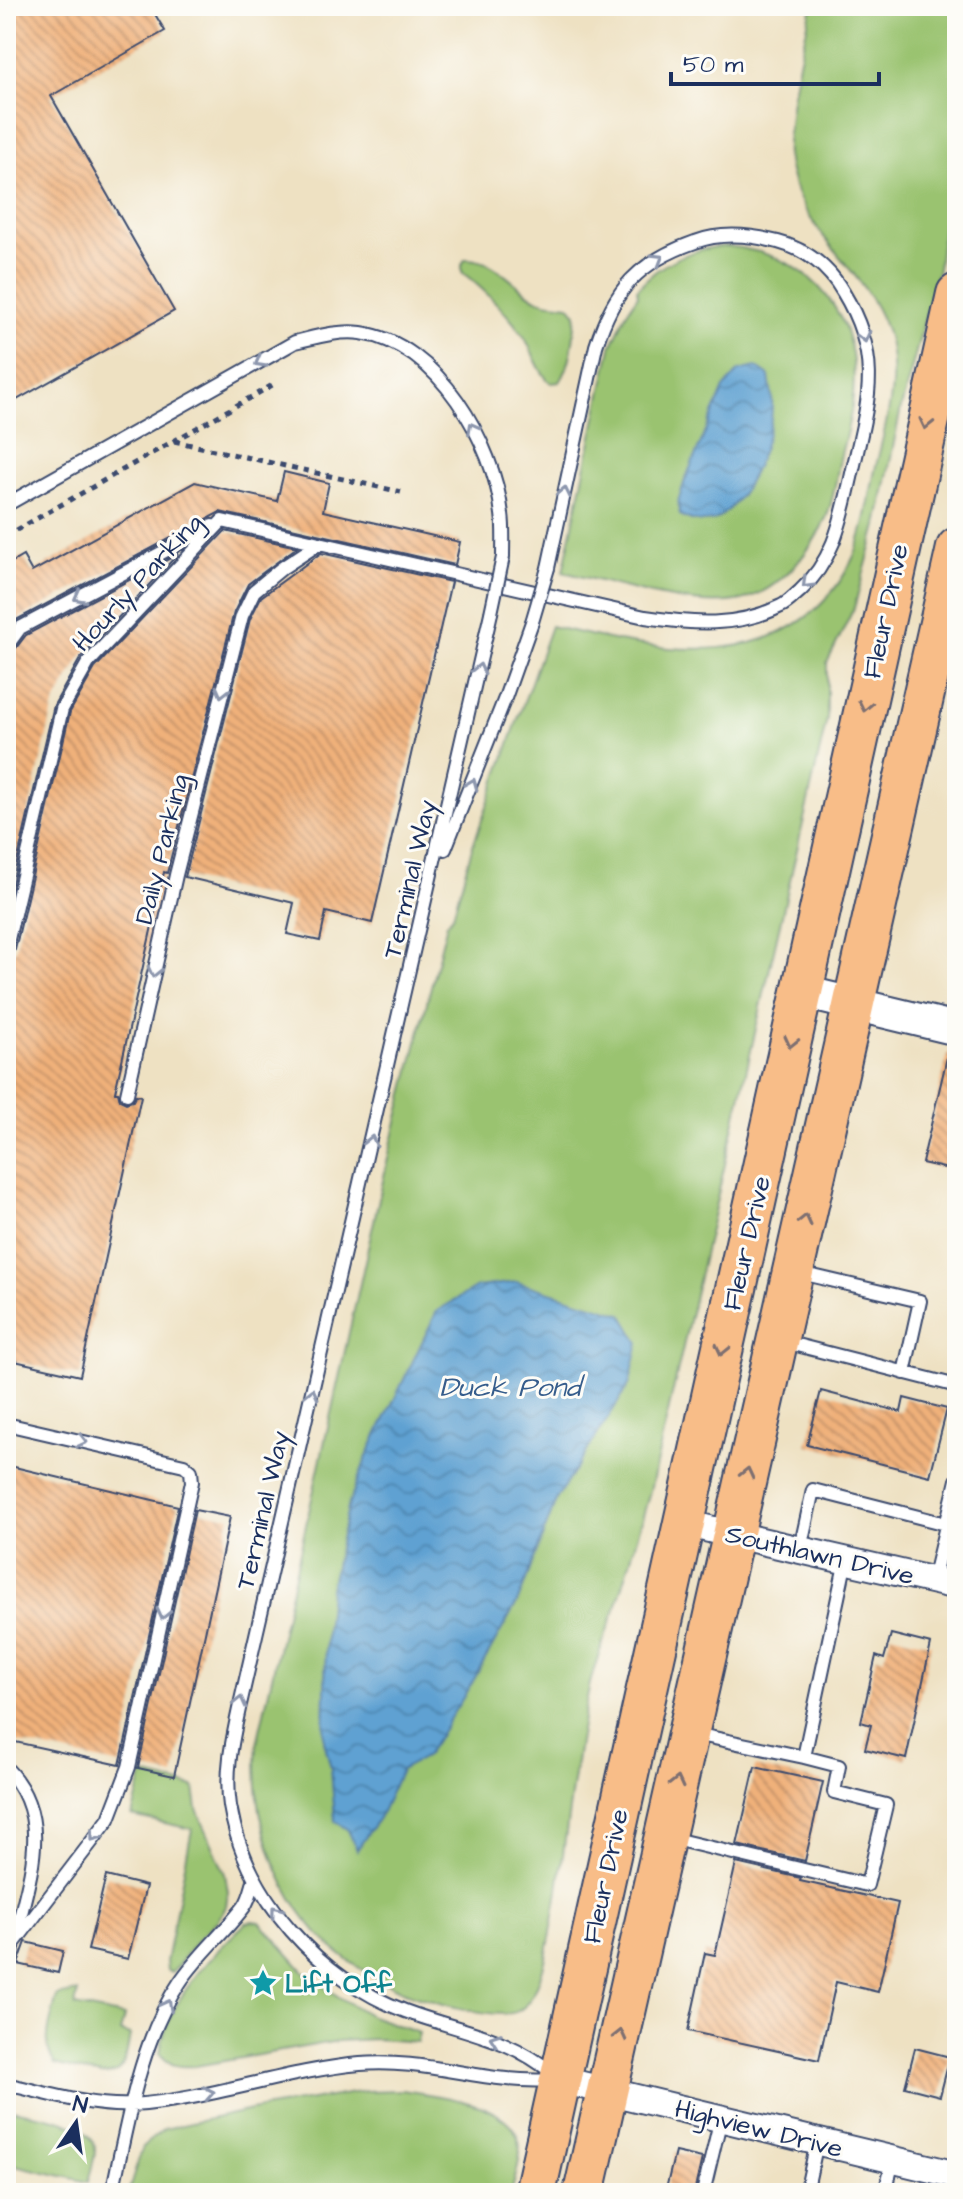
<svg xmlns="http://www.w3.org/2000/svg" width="963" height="2199" font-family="'Architects Daughter',sans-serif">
<defs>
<pattern id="water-waves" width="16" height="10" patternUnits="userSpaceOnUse" patternTransform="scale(2)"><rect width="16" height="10" fill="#5ea1d2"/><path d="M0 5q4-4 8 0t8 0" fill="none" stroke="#4d84ae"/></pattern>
<pattern id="building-back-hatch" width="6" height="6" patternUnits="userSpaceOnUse" patternTransform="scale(2)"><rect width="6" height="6" fill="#f0b17a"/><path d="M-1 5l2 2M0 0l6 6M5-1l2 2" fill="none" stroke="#c29067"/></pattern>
</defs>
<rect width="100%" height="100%" fill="#fdfcf7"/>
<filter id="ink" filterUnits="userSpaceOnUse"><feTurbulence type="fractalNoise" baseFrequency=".0125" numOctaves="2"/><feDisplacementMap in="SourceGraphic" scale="16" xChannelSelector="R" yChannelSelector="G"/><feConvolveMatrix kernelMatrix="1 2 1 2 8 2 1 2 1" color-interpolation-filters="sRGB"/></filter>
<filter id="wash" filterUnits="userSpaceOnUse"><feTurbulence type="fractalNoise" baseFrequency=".006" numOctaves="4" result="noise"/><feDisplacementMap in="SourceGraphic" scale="32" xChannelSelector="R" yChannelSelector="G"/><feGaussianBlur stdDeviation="1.8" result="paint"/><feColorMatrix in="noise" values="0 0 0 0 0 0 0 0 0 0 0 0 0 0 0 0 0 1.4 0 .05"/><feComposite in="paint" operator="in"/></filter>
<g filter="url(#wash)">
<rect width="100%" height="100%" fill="#eee1c2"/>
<path fill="#9ac36f" stroke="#5a7966" stroke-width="2" d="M812 6H957V132L952 155 938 269 901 408 877 526 854 608 827 663V719L650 1491C639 1530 629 1569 616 1607 607 1633 595 1661 589 1688 574 1758 567 1832 556 1903 551 1930 544 1994 520 2010 501 2023 419 1999 398 1989 376 1979 354 1966 336 1951 278 1901 251 1819 257 1744L391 1145 447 923 453 915 472 848 551 626C656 652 795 681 853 558 865 532 869 499 875 470 886 424 902 374 885 327 861 262 795 230 787 155 786 146 788 135 789 125 792 85 803 46 812 6Z
M727 246C814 255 864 317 852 405 850 423 844 441 840 459 836 478 834 500 826 518 811 552 780 590 742 600 693 611 613 583 563 572L611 347 627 312 638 295 637 289C660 262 692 248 727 246Z
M465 259C496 258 512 286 537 299 546 304 559 303 569 305L576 314C574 336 572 364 560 382L551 383C539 373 533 352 525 338 507 312 487 292 462 272V265Z
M143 1775 194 1787 197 1809 225 1874 228 1892 226 1906 218 1920 201 1936 172 1973 167 1970 166 1962 192 1829 132 1816Z
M252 1921 260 1922 307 1975 339 1997 371 2016 419 2033 417 2042 376 2039 338 2041 196 2066C179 2067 171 2067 160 2054 166 2002 209 1957 246 1923Z
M78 1992 75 2006 124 2016 120 2032 130 2035C128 2045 127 2058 122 2067 113 2084 70 2067 55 2064 40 2043 52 2019 57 1996Z
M403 2090C437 2096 519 2102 520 2149 520 2163 515 2179 511 2193H128L143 2146 164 2129 256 2109 366 2091Z
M6 2109C28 2114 95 2120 95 2150 95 2160 90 2172 88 2182L6 2163Z"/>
<path fill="url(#water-waves)" stroke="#3c6898" stroke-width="2" d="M756 367 769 376C770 386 773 397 772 407 771 440 747 498 720 517 708 526 691 521 680 515L678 502 685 480 724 388 739 371Z
M517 1282 622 1314 639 1343 629 1385 557 1498 518 1601 468 1690 426 1756 401 1770 381 1814 357 1850 348 1830 335 1821 331 1768 324 1741 326 1634 330 1589 349 1503 368 1454 437 1311 477 1287Z"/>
<g id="blocks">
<path fill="url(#building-back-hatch)" d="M6 6H150L165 31 51 96 174 311 6 406Z
M284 472 329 483 323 511 460 542 455 565 220 512 16 620 6 632V566L23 556 32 572 195 482 277 501Z
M225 531 297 547 248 584 234 612 167 873 164 872 115 1092H118L120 1100 126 1103 133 1101 136 1095 141 1096 80 1376 6 1359V957L15 950 70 712 95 668Z
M321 553 451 582 372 923 326 912 320 941 287 934 294 903 185 877 250 619 261 597Z
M178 554 81 657 54 705 6 909V656L13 652 26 635Z
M948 1053 957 1054V1171L922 1163Z
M821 1391 901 1412 904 1398 947 1409 930 1476 807 1445Z
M6 1465 178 1506 120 1765 6 1740Z
M195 1510 230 1517 174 1776 138 1768Z
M891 1634 931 1644 906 1759 865 1749 871 1725 861 1722 876 1656 884 1659Z
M755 1767 823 1782 805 1861 737 1845Z
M736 1863 801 1878 800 1881 898 1903 878 1992 836 1982 819 2060 688 2031 705 1953 715 1955Z
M106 1876 146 1886 128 1959 88 1950Z
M26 1942 63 1951 58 1973 18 1964Z
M915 2048 950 2057 940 2096 905 2087Z
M675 2152 702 2158 694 2193H665Z"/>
</g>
</g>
<g filter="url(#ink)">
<use href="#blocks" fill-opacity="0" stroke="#3b4a6d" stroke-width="2"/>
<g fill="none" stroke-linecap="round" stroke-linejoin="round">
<defs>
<path id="service" d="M6 505 295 342C316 337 339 330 361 333 438 343 494 444 502 514 504 528 503 543 503 557
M222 521 645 617C692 624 737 628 781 606 788 603 794 596 800 591 834 560 841 521 851 478 867 405 885 361 843 292 828 266 807 250 778 242 751 235 721 232 695 242 638 262 614 289 596 346L548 568
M491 613 239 1709C232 1741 225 1773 230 1806 245 1897 320 1979 405 2011 461 2032 507 2035 555 2075
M6 647 20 628 212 526
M445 849 505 698 532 622
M6 948 62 709 88 663 222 521
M127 1094 176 875 242 616 254 591 282 568 320 543
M796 1272 920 1301 904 1373
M781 1341 957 1386
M6 1424 184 1465 191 1471 192 1482 129 1767 109 1819 14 1943 6 1978
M800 1549 813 1490 946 1524
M933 1580 957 1480
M695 1734 804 1757 846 1560
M6 1768C55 1819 28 1879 15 1938
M670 1838 867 1885 886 1805 834 1792 839 1766 804 1757
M6 2084C46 2093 90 2107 132 2105 209 2100 283 2071 360 2064 427 2058 486 2085 554 2080
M112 2193C127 2125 140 2040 180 1982 198 1955 224 1933 244 1907 250 1899 252 1887 255 1878
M703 2193 721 2118
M806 2193 817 2142
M885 2193 893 2160"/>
<path id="minor" d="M683 1523 957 1586
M561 2080 957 2175"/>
<path id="tertiary" d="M803 992 957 1029"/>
<path id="primary" d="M535 2193 957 294
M584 2193 957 548"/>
</defs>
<use href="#service" stroke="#3b4a6d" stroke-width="16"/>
<use href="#minor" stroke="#3b4a6d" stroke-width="30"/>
<use href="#tertiary" stroke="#3b4a6d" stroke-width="36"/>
<use href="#primary" stroke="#3b4a6d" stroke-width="44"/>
<path stroke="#3b4a6d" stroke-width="5" stroke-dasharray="6 6" stroke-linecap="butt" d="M174 441 401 492
M6 536 276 383"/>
<use href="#service" stroke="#fff" stroke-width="12"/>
<use href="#minor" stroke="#fff" stroke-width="26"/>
<use href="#tertiary" stroke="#fff" stroke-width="32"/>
<use href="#primary" stroke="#f8bd88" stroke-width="40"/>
<defs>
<path id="service-bridge" d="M491 613 503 557
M532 622 548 568"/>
</defs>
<use href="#service-bridge" stroke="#3b4a6d" stroke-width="16" stroke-linecap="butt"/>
<use href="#service-bridge" stroke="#fff" stroke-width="12"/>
</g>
<defs><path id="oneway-chevron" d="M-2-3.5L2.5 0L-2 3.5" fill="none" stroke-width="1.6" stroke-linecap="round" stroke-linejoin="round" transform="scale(2)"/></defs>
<g stroke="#8d97ae">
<use href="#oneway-chevron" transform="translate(658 259) rotate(-31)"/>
<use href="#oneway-chevron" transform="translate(864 337) rotate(76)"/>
<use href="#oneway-chevron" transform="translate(260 362) rotate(151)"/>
<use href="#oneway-chevron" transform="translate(473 428) rotate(-118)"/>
<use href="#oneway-chevron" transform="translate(564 492) rotate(-78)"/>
<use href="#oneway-chevron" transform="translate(807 583) rotate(135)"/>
<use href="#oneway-chevron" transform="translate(79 597) rotate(152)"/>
<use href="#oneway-chevron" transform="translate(479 669) rotate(-77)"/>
<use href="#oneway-chevron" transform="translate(222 692) rotate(104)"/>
<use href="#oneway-chevron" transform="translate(472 784) rotate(-68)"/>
<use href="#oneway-chevron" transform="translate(154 972) rotate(103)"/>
<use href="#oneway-chevron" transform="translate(371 1141) rotate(-77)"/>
<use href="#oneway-chevron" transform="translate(312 1394) rotate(-77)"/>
<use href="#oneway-chevron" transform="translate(82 1441) rotate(13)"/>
<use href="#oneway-chevron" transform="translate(163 1614) rotate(103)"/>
<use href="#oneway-chevron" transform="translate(240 1702) rotate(-77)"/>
<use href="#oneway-chevron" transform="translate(95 1836) rotate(127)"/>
<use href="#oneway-chevron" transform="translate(276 1911) rotate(-127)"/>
<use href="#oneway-chevron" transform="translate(167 2005) rotate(-62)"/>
<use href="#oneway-chevron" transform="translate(495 2039) rotate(-160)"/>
<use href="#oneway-chevron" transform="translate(209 2093) rotate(-11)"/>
</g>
<g stroke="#7e6f71">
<use href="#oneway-chevron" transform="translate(926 424) rotate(103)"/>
<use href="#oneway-chevron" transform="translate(865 706) rotate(102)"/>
<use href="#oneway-chevron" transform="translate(791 1042) rotate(103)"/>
<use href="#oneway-chevron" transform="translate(805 1220) rotate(-77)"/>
<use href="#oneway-chevron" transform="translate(722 1350) rotate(103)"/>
<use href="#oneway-chevron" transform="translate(747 1473) rotate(-77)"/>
<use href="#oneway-chevron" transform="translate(677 1782) rotate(-77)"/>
<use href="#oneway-chevron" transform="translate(620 2035) rotate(-77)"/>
</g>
</g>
<defs>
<symbol id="sight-bare" viewBox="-9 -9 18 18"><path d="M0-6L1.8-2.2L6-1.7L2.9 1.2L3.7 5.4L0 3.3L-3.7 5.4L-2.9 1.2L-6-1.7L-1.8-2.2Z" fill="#0f9aa8" stroke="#fdfcf7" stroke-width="2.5" paint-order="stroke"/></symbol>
</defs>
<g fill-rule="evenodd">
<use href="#sight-bare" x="243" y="1963" width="40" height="40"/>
</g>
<g text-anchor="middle" stroke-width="6" stroke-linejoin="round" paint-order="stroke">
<g font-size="26" fill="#1b2f5e" stroke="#fdfcf7">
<text transform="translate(137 582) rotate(-47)" y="9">Hourly Parking</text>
<text transform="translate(885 611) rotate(-78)" y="9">Fleur Drive</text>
<text transform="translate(161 849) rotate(-76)" y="9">Daily Parking</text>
<text transform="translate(409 879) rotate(-77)" y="9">Terminal Way</text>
<text transform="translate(746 1243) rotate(-77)" y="9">Fleur Drive</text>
<text transform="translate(262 1510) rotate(-77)" y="9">Terminal Way</text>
<text transform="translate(820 1554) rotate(13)" y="9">Southlawn Drive</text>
<text transform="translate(605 1876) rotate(-78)" y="9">Fleur Drive</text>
<text transform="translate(759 2128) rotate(14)" y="9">Highview Drive</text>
</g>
<g font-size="26" font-weight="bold" fill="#0d838f" stroke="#fdfcf7" text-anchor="start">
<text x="285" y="1992">Lift Off</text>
</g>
<g font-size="28" font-style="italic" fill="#365d8c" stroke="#fdfcf7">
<text x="510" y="1396">Duck Pond</text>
</g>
</g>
<rect width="963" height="2199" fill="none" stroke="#fdfcf7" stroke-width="32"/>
<g transform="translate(76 2123) rotate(13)" stroke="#fdfcf7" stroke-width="6" paint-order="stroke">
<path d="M0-6L14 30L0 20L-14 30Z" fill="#1b2f5e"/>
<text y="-12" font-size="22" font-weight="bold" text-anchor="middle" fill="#1b2f5e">N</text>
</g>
<path d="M671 72v12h208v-12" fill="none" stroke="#1b2f5e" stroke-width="4"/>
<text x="683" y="72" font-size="24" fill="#1b2f5e" stroke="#fdfcf7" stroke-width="6" paint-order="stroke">50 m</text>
</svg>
